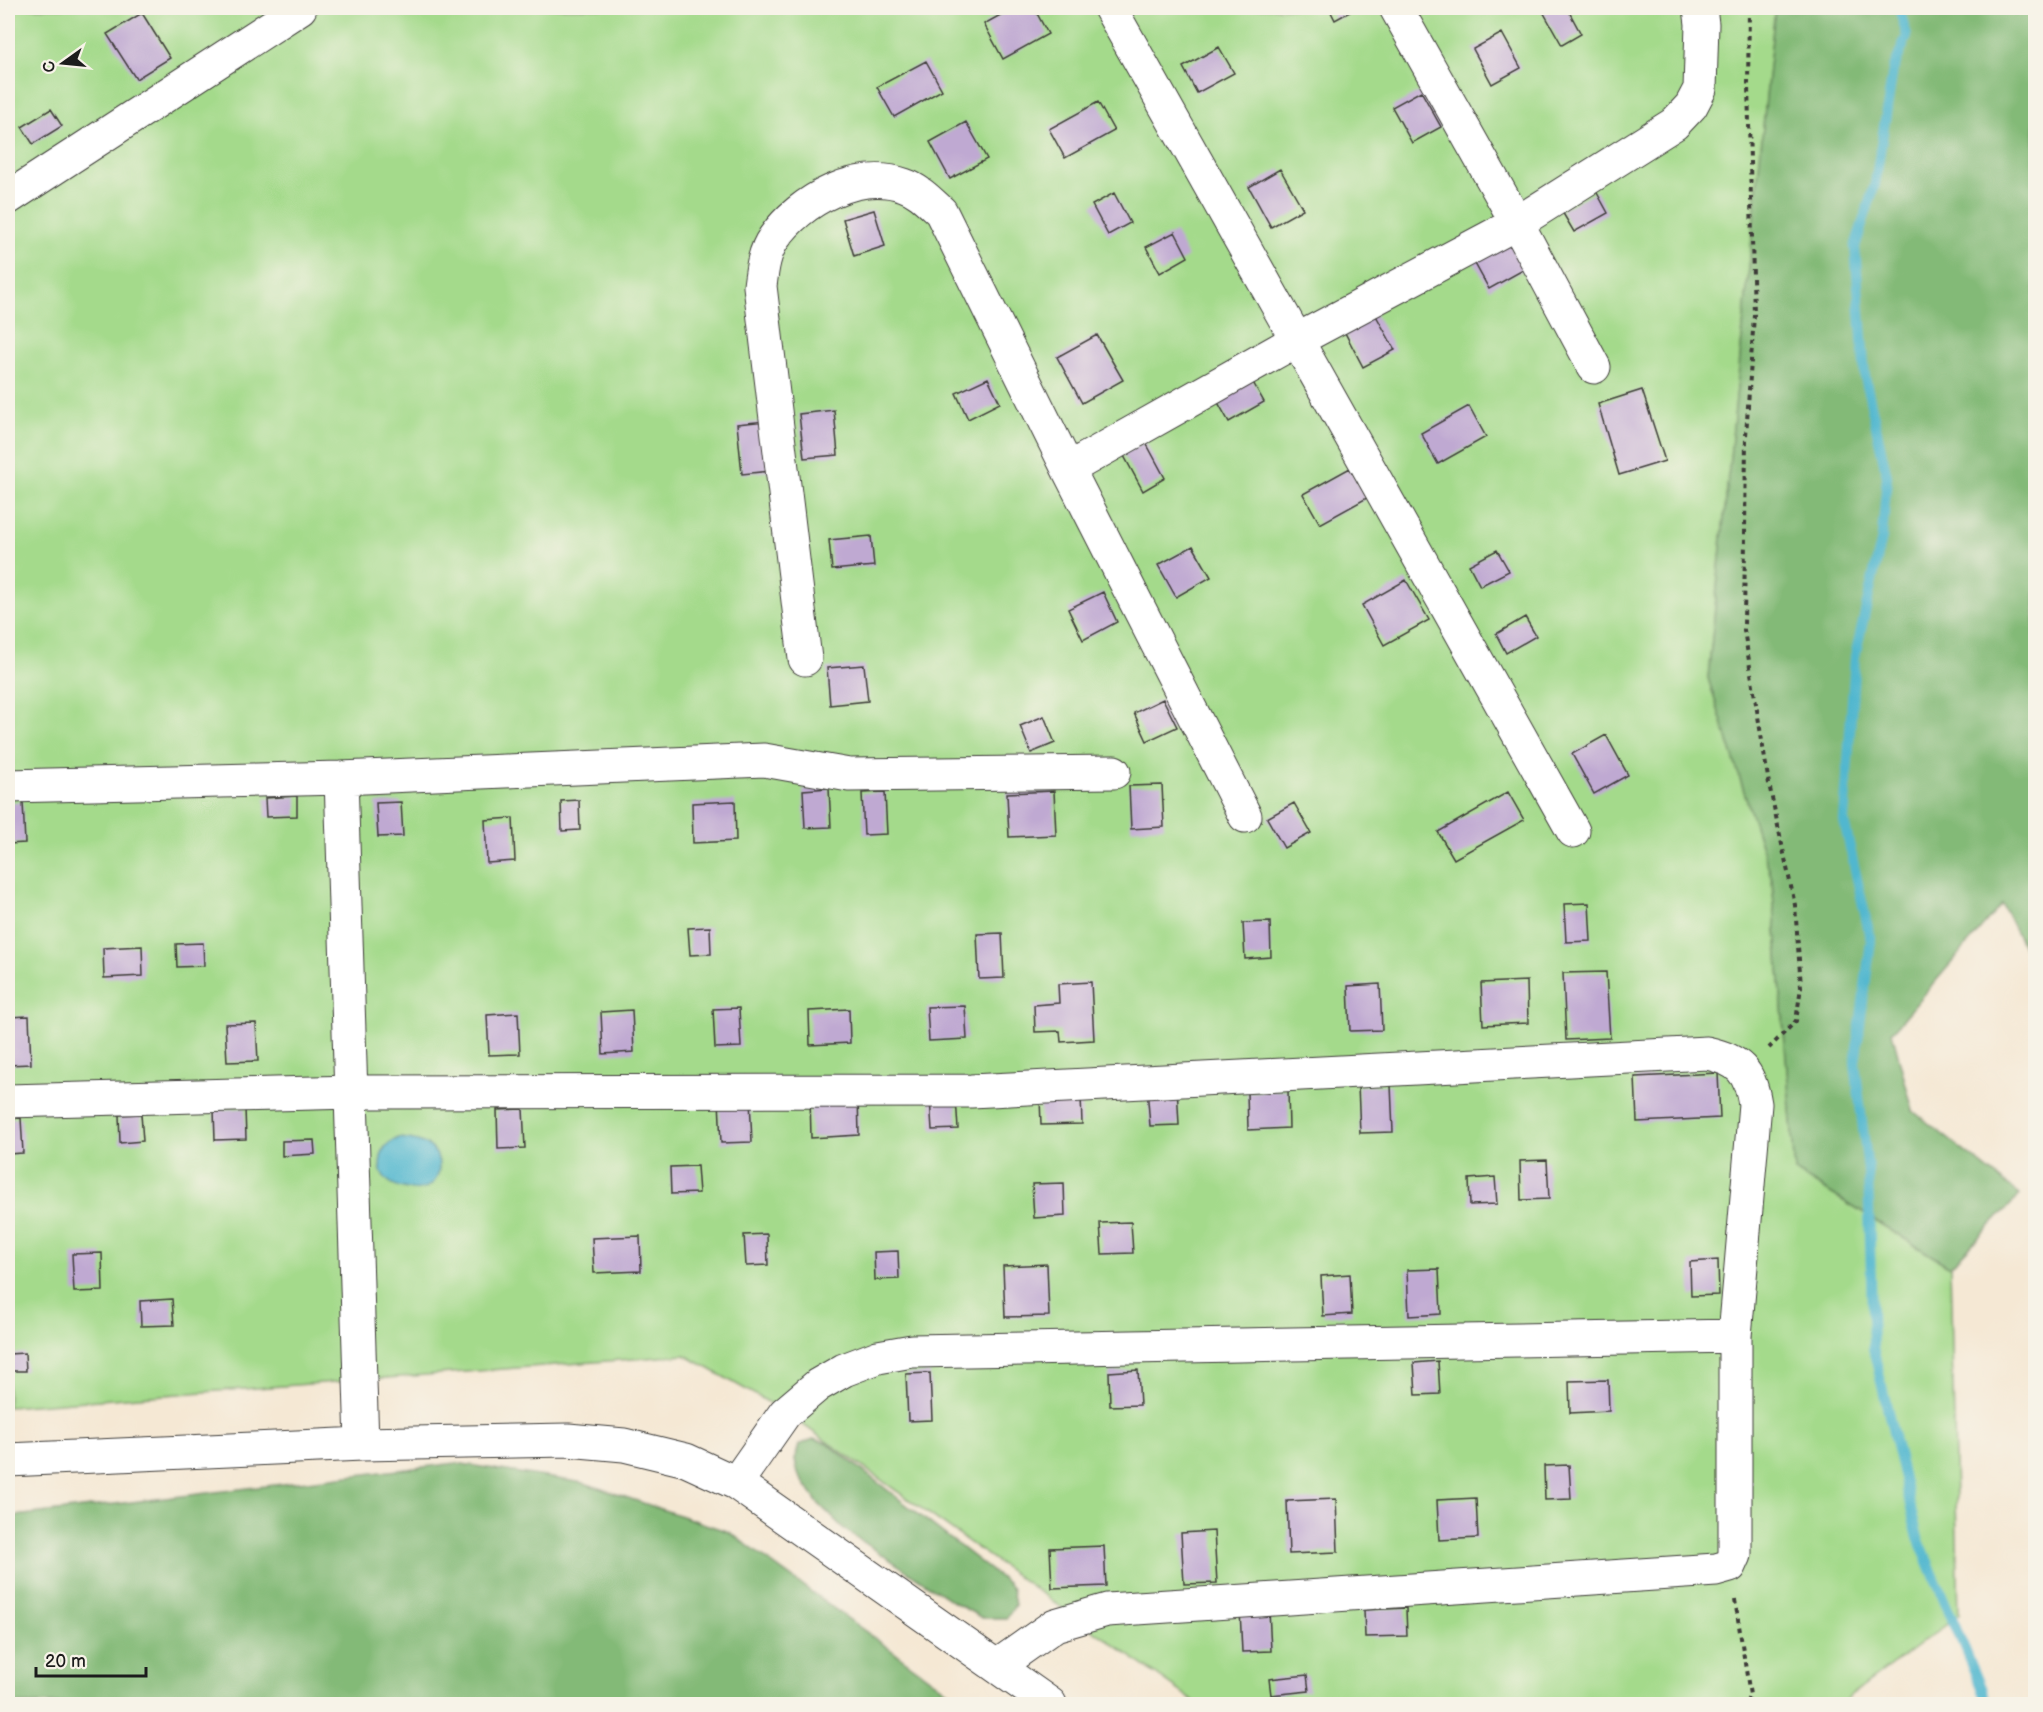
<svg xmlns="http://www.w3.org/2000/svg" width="2043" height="1712" font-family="'Balsamiq Sans',sans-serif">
<rect width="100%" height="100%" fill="#f7f3e8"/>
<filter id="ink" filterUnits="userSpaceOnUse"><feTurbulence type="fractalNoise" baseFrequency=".0167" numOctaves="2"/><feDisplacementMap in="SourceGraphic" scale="12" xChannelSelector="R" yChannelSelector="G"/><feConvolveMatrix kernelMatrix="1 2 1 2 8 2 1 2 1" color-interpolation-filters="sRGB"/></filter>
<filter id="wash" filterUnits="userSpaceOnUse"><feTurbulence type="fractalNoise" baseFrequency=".008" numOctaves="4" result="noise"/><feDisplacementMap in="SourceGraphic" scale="24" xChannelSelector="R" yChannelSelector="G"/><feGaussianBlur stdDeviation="1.35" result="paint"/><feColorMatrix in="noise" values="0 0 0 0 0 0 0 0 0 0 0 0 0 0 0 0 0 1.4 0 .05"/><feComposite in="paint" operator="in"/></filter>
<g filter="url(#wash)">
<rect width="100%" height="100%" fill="#f5e8d4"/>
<path fill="#a4da8b" stroke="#607b54" stroke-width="1.5" d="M8 8H1775L1708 678 1772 879 1795 1171 1950 1267 1959 1615 1840 1704H1198L782 1410 685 1355 8 1407Z"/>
<path fill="#83ba77" stroke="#506b4a" stroke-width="1.5" d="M1775 8H2035V970L2002 904 1892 1032 1913 1111 2020 1195 1950 1267 1795 1171 1772 879 1708 678Z
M813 1439 827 1443 1007 1583 1012 1589 1015 1605 1007 1618H982L952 1601 844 1529 817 1502 798 1474 795 1459 799 1445Z
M456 1463 584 1483 729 1532 965 1704H8V1517Z"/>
<path fill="#51b7cf" stroke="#366a76" stroke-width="1.5" d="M399 1138C417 1139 439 1144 439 1166 439 1172 437 1179 433 1183 421 1195 391 1189 383 1175 379 1169 380 1163 381 1157 383 1146 389 1142 399 1138Z"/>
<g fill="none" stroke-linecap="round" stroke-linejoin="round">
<path stroke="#51b7cf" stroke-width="10" d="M1899 8 1907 36 1893 70 1875 184 1855 247 1865 377 1887 476 1882 538 1855 656 1844 821 1871 941 1855 1063 1868 1170 1873 1348 1918 1538 1988 1704"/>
</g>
<g id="blocks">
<path fill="#bfa9d2" d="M1013 8H1034L1048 34 1003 59 984 24Z
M1329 8H1357L1335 20Z
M1541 8H1567L1581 34 1562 45Z
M142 13 170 58 136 79 107 34Z
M1502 33 1521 68 1492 84 1473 49Z
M1219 47 1234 73 1197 93 1183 67Z
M926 61 942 90 894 117 877 87Z
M1421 91 1441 127 1412 143 1392 107Z
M1098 102 1114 131 1065 158 1049 129Z
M51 109 62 126 33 144 22 127Z
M966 122 987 159 950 179 930 142Z
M1280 169 1303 209 1271 227 1249 187Z
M1596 191 1608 213 1574 232 1561 210Z
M1114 193 1130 223 1108 235 1092 205Z
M874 210 885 246 854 256 843 219Z
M1175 232 1188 257 1160 273 1146 247Z
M1509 241 1525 269 1489 289 1473 260Z
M1374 312 1395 350 1363 367 1343 329Z
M1097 335 1123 380 1082 403 1057 357Z
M1250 377 1264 402 1229 422 1215 397Z
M988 378 1000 403 968 419 956 393Z
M1642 390 1665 461 1619 475 1598 404Z
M1469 406 1486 437 1438 464 1421 433Z
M834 410 838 455 804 458 799 414Z
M766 421 771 471 742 474 737 424Z
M1145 441 1165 478 1143 491 1123 454Z
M1350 468 1367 498 1320 524 1303 494Z
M871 536 874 566 832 570 829 540Z
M1193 546 1211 577 1176 597 1158 565Z
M1497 550 1509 571 1480 586 1469 565Z
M1406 580 1429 620 1384 645 1362 605Z
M1103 592 1117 622 1083 640 1068 609Z
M1525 617 1536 636 1506 653 1496 634Z
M864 665 868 701 830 705 827 668Z
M1163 699 1177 727 1147 741 1134 713Z
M1044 716 1055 743 1031 753 1020 726Z
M1606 735 1628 775 1594 794 1572 754Z
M1162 785 1164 827 1131 829 1129 786Z
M829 788 831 827 805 828 803 790Z
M1054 791 1056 835 1009 837 1007 793Z
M885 792 887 834 864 835 862 793Z
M1508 792 1524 820 1454 859 1438 832Z
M297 796V816L266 817 265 798Z
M579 800 580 830 562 831 561 801Z
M735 801 736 841 693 843 692 803Z
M8 802H23L25 843 8 844Z
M401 802 403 836 378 837 376 803Z
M1294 803 1311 833 1284 848 1267 818Z
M513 818 515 861 487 863 485 820Z
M1589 903 1591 941 1566 942 1564 904Z
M1270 922 1271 957 1245 959 1243 923Z
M710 927 711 954 690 955 688 928Z
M1002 933 1004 978 979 979 977 934Z
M203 943 204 966 177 967 176 944Z
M142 946 143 976 104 978 103 948Z
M1606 972 1610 1038 1566 1040 1563 973Z
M1527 981 1528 1023 1483 1025 1481 983Z
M1091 982 1094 1040 1061 1042 1060 1031 1035 1032 1034 1005 1059 1003 1058 984Z
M1380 984 1382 1030 1350 1031 1348 986Z
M965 1006 967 1039 929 1041 927 1007Z
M739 1008 741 1047 715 1048 713 1009Z
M849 1009 850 1043 810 1045 809 1011Z
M632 1010 634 1052 603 1054 601 1012Z
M518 1013 520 1054 489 1055 487 1015Z
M29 1016 31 1064 8 1065V1017Z
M256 1023 258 1061 227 1062 225 1024Z
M1718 1073 1720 1118 1637 1122 1635 1077Z
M1391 1085 1393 1132 1360 1133 1358 1086Z
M1177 1086 1179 1125 1150 1126 1147 1088Z
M1288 1090 1289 1128 1248 1130 1247 1092Z
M858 1095 859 1135 811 1138 810 1097Z
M1081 1096 1082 1124 1041 1125 1040 1098Z
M956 1097 958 1129 932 1130 930 1098Z
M750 1100 752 1142 721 1143 719 1101Z
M245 1108 246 1139 215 1140 214 1110Z
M523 1109 525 1148 498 1149 497 1110Z
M141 1114 143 1141 120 1143 119 1115Z
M21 1118 23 1153 8 1154V1119Z
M314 1140 315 1154 282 1156V1141Z
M1547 1160 1549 1199 1521 1200 1520 1161Z
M697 1166 699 1193 671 1194 670 1167Z
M1495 1177 1497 1204 1470 1205 1469 1179Z
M1064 1183 1065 1216 1034 1218 1032 1184Z
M1131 1222 1133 1253 1102 1254 1100 1223Z
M767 1234 768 1265 746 1266 744 1235Z
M640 1236 641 1271 594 1273 592 1238Z
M898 1251 899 1279 875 1280 874 1252Z
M102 1253 103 1291 74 1292 72 1254Z
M1718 1260 1719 1295 1691 1296 1690 1262Z
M1047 1264 1049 1316 1005 1317 1003 1266Z
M1439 1269 1441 1314 1409 1316 1407 1270Z
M1350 1274 1352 1314 1323 1316 1321 1276Z
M172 1299 174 1325 141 1326 140 1301Z
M25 1353 26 1371H8V1354Z
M1438 1361 1440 1394 1416 1395 1414 1363Z
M1138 1370 1140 1405 1110 1406 1109 1372Z
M930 1373 932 1420 908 1421 906 1374Z
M1608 1380 1609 1411 1570 1413 1569 1381Z
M1569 1465 1571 1499 1545 1500 1544 1466Z
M1476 1498 1478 1538 1439 1540 1437 1500Z
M1336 1499 1338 1552 1289 1554 1287 1501Z
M1214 1531 1217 1583 1184 1584 1181 1533Z
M1104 1546 1106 1586 1052 1588 1050 1548Z
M1406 1608 1407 1636 1365 1637 1364 1610Z
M1269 1609 1271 1651 1242 1652 1240 1610Z
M1307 1675 1309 1691 1271 1695 1269 1679Z"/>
</g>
</g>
<g filter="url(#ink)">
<use href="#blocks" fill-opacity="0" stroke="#3d3b38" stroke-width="1.5"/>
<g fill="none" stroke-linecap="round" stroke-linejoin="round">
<defs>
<path id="minor" d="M1110 8 1573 831
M8 198 300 8
M1594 367 1517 223 1674 124 1691 106 1700 89 1702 24 1700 8
M805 659 760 286C762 270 764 252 774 238 800 200 858 169 904 185 919 190 929 201 941 212L1068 469
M341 778 764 760 849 775 1114 772
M8 786 341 778 362 1444
M1245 816 1068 469 1297 340 1517 223 1396 8
M8 1101 352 1092 971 1091 1707 1053C1739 1060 1750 1071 1755 1104L1735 1336 912 1351 878 1357 844 1370 818 1385 785 1413 736 1483
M8 1460 362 1444 568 1440 624 1445 686 1460 736 1483 1050 1704
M997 1666 1055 1625 1107 1610 1716 1570 1730 1566 1735 1555V1336"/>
</defs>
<use href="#minor" stroke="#3d3b38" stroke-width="35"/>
<path stroke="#3d3b38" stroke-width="4" stroke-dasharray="4.5 4.5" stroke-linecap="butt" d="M1749 8 1748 85 1754 315 1746 436 1744 630 1769 784 1795 905 1801 987 1796 1021 1769 1048
M1735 1600 1750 1695 1746 1704"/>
<use href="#minor" stroke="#fff" stroke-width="33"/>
</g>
</g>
<rect width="2043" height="1712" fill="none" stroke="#f7f3e8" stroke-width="30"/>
<g transform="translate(63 63) rotate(255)" stroke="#f7f3e8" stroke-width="4.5" paint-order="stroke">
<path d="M0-4.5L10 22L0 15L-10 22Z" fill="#1c1c1c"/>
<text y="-9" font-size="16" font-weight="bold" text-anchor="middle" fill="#1c1c1c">С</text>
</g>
<path d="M36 1667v9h110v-9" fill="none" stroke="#1c1c1c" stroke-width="3"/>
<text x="45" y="1667" font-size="18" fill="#1c1c1c" stroke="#f7f3e8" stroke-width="4.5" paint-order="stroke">20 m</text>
</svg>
